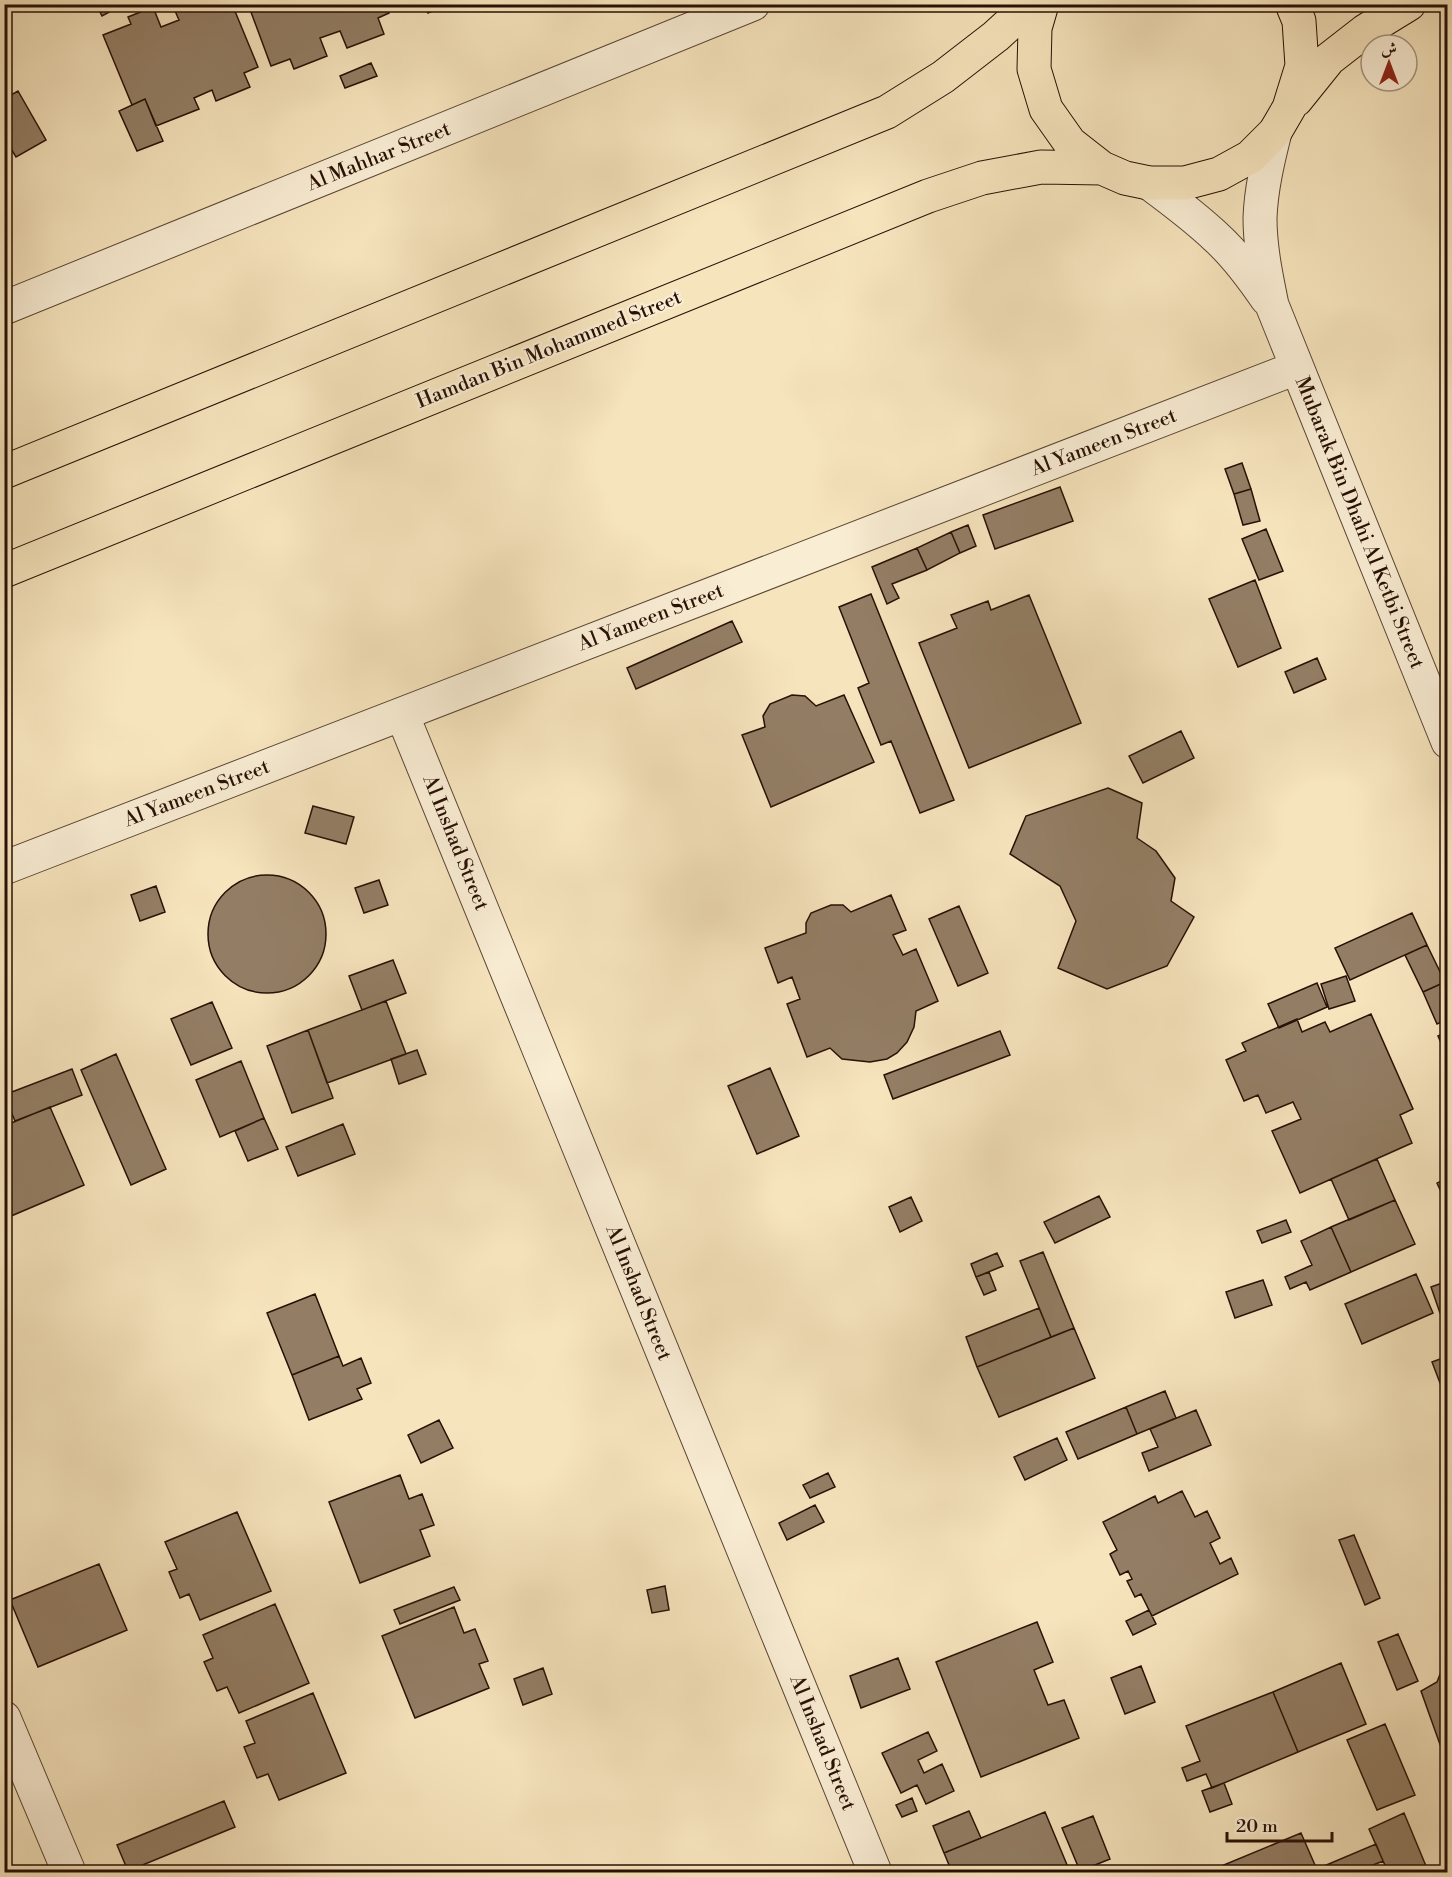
<svg xmlns="http://www.w3.org/2000/svg" width="1452" height="1877" font-family="'Libre Bodoni',Amiri,serif">
<style>
.building{fill:#937e65;stroke:#271005;stroke-width:1.5}
.lines{fill:none;stroke-linecap:round;stroke-linejoin:round}
.street-casing{stroke:#5b4533;stroke-width:35}
.primary-casing{stroke:#271005;stroke-width:35}
.street{stroke:#f9edd4;stroke-width:33}
.primary{stroke:#f6e4bd;stroke-width:33}
.labels{text-anchor:middle;dominant-baseline:central;stroke-width:4.5;stroke-linejoin:round;paint-order:stroke}
.street-label{font-size:20px;fill:#271005;stroke:#f9edd4}
</style>
<rect width="100%" height="100%" fill="#f6e4bd"/>
<filter id="stains"><feTurbulence type="fractalNoise" baseFrequency=".00333" numOctaves="4"/><feColorMatrix values="0 0 0 0 .2 0 0 0 0 .09 0 0 0 0 .02 0 0 0 .5 -.17"/></filter>
<radialGradient id="worn" r=".72"><stop offset=".6" stop-color="#630" stop-opacity="0"/><stop offset="1" stop-color="#630" stop-opacity=".3"/></radialGradient>
<!-- building -->
<path class="building" d="M96,4H124L102,16Z
M172,4H232L258,67L244,73L250,87L216,101L212,90L194,98L199,109L156,126L145,99L132,105L103,35L131,24L128,17L153,7L161,27L179,20Z
M248,4H386L389,13L378,18L384,34L347,48L340,31L320,38L327,56L294,69L290,59L271,66Z
M424,4H448L428,13Z
M371,63L377,76L345,88L340,76Z
M18,91L46,140L16,157L4,137V99Z
M145,99L163,141L137,151L119,111Z
M1242,463L1251,489L1234,494L1225,469Z
M1060,487L1073,521L995,549L983,515Z
M1251,489L1260,521L1243,525L1234,494Z
M968,525L976,546L960,553L951,532Z
M1266,529L1283,571L1259,580L1242,539Z
M951,532L960,553L927,570L917,548Z
M917,548L927,570L892,584L899,598L887,604L872,567Z
M1255,580L1281,648L1238,667L1209,599Z
M871,594L954,800L920,813L891,741L881,745L858,688L869,683L839,607Z
M1029,595L1081,723L969,768L919,643L957,628L951,615L988,601L991,610Z
M732,621L742,642L636,689L627,668Z
M1317,658L1326,679L1294,693L1285,672Z
M792,695L805,696L816,706L844,695L874,762L771,807L742,735L765,727L763,716L770,704Z
M1181,731L1194,758L1143,783L1129,756Z
M1108,788L1142,803L1137,838L1156,851L1175,878L1171,901L1194,917L1167,966L1107,989L1058,968L1076,921L1060,886L1010,854L1026,816Z
M313,806L354,817L346,844L305,833Z
M208 934a59 59 0 1 1 118 0a59 59 0 1 1-118 0Z
M379,880L388,905L364,913L355,888Z
M156,886L165,912L140,921L131,895Z
M891,895L906,930L893,935L903,955L916,949L938,1001L916,1011L914,1027L907,1042L897,1053L887,1059L870,1062L842,1059L830,1048L807,1057L787,1004L800,999L792,977L778,983L765,948L806,933V923L811,913L831,905H843L851,912Z
M959,906L988,973L958,986L929,919Z
M1412,913L1427,945L1350,980L1335,948Z
M1427,945L1445,982L1423,992L1405,955Z
M393,960L406,993L362,1010L349,976Z
M1346,976L1355,1001L1329,1009L1321,984Z
M1445,982L1448,988V1019L1437,1024L1423,992Z
M1317,983L1327,1007L1279,1028L1268,1004Z
M386,1001L406,1054L327,1083L308,1030Z
M212,1002L232,1048L191,1065L171,1019Z
M1371,1014L1413,1109L1400,1115L1412,1143L1300,1193L1272,1131L1301,1119L1293,1102L1266,1113L1258,1095L1244,1101L1226,1060L1246,1051L1242,1043L1297,1019L1302,1032L1325,1022L1330,1032Z
M308,1030L333,1098L292,1113L267,1046Z
M1000,1031L1010,1055L893,1099L884,1075Z
M1448,1032V1059L1438,1036Z
M417,1050L426,1074L399,1084L391,1059Z
M116,1054L166,1169L131,1185L81,1070Z
M241,1061L264,1118L220,1137L196,1080Z
M770,1068L799,1136L757,1154L728,1086Z
M72,1069L82,1095L15,1121L4,1095Z
M50,1107L84,1185L4,1219V1126Z
M264,1118L278,1149L248,1161L235,1131Z
M343,1124L355,1154L298,1176L286,1147Z
M1377,1159L1395,1200L1349,1220L1331,1179Z
M1448,1178V1207L1437,1183Z
M1099,1196L1110,1217L1055,1243L1044,1222Z
M911,1197L922,1221L900,1232L889,1207Z
M1395,1200L1415,1244L1351,1272L1331,1227Z
M1286,1220L1291,1232L1262,1243L1257,1231Z
M1331,1227L1351,1272L1310,1290L1306,1282L1290,1289L1285,1277L1312,1265L1301,1241Z
M1043,1252L1074,1328L1051,1337L1020,1261Z
M997,1253L1003,1266L976,1277L971,1264Z
M989,1272L996,1290L984,1295L976,1277Z
M1416,1274L1433,1313L1362,1344L1345,1304Z
M1263,1280L1272,1305L1235,1318L1226,1292Z
M1445,1282L1448,1289V1311L1440,1313L1431,1287Z
M315,1294L339,1356L292,1375L267,1313Z
M1039,1308L1051,1337L977,1367L966,1337Z
M1074,1328L1095,1378L999,1417L977,1367Z
M339,1356L343,1366L361,1358L371,1383L357,1389L362,1399L309,1420L292,1375Z
M1448,1356V1404L1432,1362Z
M1165,1391L1176,1418L1137,1434L1126,1407Z
M1126,1407L1137,1434L1078,1459L1066,1432Z
M1196,1410L1211,1445L1149,1471L1142,1453L1158,1447L1150,1429Z
M439,1420L453,1448L421,1463L408,1435Z
M1057,1438L1067,1460L1025,1480L1014,1457Z
M828,1473L835,1487L810,1498L803,1485Z
M400,1475L409,1499L422,1494L434,1525L420,1530L430,1556L360,1583L329,1502Z
M1182,1491L1195,1517L1207,1511L1220,1538L1210,1543L1220,1564L1231,1558L1238,1574L1152,1616L1141,1594L1135,1597L1127,1581L1132,1579L1128,1571L1120,1575L1110,1554L1117,1550L1103,1522L1155,1496L1158,1503Z
M815,1505L824,1522L787,1540L779,1523Z
M237,1512L271,1591L200,1620L189,1594L180,1598L169,1572L177,1569L165,1542Z
M1354,1535L1380,1598L1365,1605L1339,1540Z
M99,1564L127,1630L38,1667L10,1600Z
M665,1586L669,1610L652,1613L647,1590Z
M454,1587L460,1600L400,1624L394,1610Z
M275,1604L309,1683L239,1713L227,1687L217,1691L204,1662L213,1658L203,1635Z
M454,1607L464,1633L475,1629L488,1661L479,1664L489,1688L415,1718L382,1636Z
M1149,1610L1156,1624L1133,1635L1126,1621Z
M1037,1622L1053,1662L1034,1670L1048,1705L1064,1700L1079,1738L981,1777L936,1662Z
M1398,1634L1418,1681L1397,1690L1378,1642Z
M1448,1654V1752L1443,1753L1421,1691L1437,1682Z
M898,1658L910,1689L861,1708L850,1676Z
M1341,1663L1366,1724L1298,1752L1273,1692Z
M1141,1666L1155,1702L1125,1714L1111,1678Z
M543,1668L552,1694L523,1705L514,1679Z
M1273,1692L1298,1752L1212,1788L1206,1774L1187,1781L1182,1768L1200,1761L1186,1726Z
M313,1693L346,1773L279,1800L268,1774L257,1778L244,1747L255,1743L246,1721Z
M1385,1724L1415,1795L1377,1810L1347,1740Z
M928,1732L937,1751L918,1760L924,1773L942,1764L954,1791L926,1804L917,1785L901,1793L882,1753Z
M1224,1783L1232,1804L1210,1812L1202,1791Z
M912,1798L917,1811L902,1817L896,1805Z
M224,1801L235,1827L128,1871L117,1845Z
M969,1811L981,1838L944,1853L933,1826Z
M1045,1812L1070,1872H952L944,1853Z
M1404,1813L1426,1866L1410,1872H1388L1369,1829Z
M1093,1816L1110,1859L1080,1871L1062,1828Z
M1301,1833L1318,1872H1207Z
M1376,1844L1383,1861L1356,1872H1318L1317,1869Z"/>
<g class="lines">
<defs>
<path id="street" d="M1275,132C1268,160 1261,189 1260,218C1260,247 1266,276 1272,305L1448,742
M1149,183C1172,200 1195,217 1216,237C1236,255 1252,277 1267,299
M4,308L753,4
M402,714L875,1872
M4,868L1296,368
M4,1718L69,1872"/>
<path id="primary" d="M1042,4L1035,28L1034,69L1046,109L1070,143L1102,168L1125,178L1149,183H1185L1219,174L1250,157L1275,132L1289,108L1302,66L1299,21L1292,4
M1296,100L1329,59L1365,31L1409,4
M4,472L887,112L943,77L996,36L1031,4
M4,571L928,196L982,178L1041,167L1102,168"/>
</defs>
<!-- street casing -->
<use href="#street" class="street-casing"/>
<!-- primary casing -->
<use href="#primary" class="primary-casing"/>
<!-- street -->
<use href="#street" class="street"/>
<!-- primary -->
<use href="#primary" class="primary"/>
</g>
<g class="labels">
<!-- street labels -->
<g class="street-label">
<text transform="translate(379 157) rotate(-22)">Al Mahhar Street</text>
<text transform="translate(549 350) rotate(-22)">Hamdan Bin Mohammed Street</text>
<text transform="translate(1104 443) rotate(-21)">Al Yameen Street</text>
<text transform="translate(1359 523) rotate(68)">Mubarak Bin Dhahi Al Ketbi Street</text>
<text transform="translate(651 618) rotate(-21)">Al Yameen Street</text>
<text transform="translate(197 794) rotate(-21)">Al Yameen Street</text>
<text transform="translate(455 843) rotate(68)">Al Inshad Street</text>
<text transform="translate(638 1293) rotate(68)">Al Inshad Street</text>
<text transform="translate(822 1743) rotate(68)">Al Inshad Street</text>
</g>
</g>
<!-- margin -->
<rect width="1452" height="1877" fill="none" stroke="#f6e4bd" stroke-width="24"/>
<rect x="6" y="6" width="1440" height="1865" fill="none" stroke="#271005" stroke-width="3"/>
<rect x="12" y="12" width="1428" height="1853" fill="none" stroke="#271005" stroke-width="1.5"/>
<!-- north arrow -->
<g transform="translate(1389 63)"><circle r="28" fill="#f9edd4" stroke="#a59581" stroke-width="1.5"/>
<path d="M0-4.5L10 22L0 15L-10 22Z" fill="#8f2418"/>
<text y="-9" font-size="16" font-weight="bold" text-anchor="middle" fill="#271005">ش</text>
</g>
<!-- scale -->
<path d="M1227 1832v9h105v-9" fill="none" stroke="#271005" stroke-width="3"/>
<text x="1236" y="1832" font-size="18" fill="#271005" stroke="#f9edd4" stroke-width="4.5" paint-order="stroke">20 m</text>
<rect width="100%" height="100%" filter="url(#stains)"/>
<rect width="100%" height="100%" fill="url(#worn)"/>
</svg>
